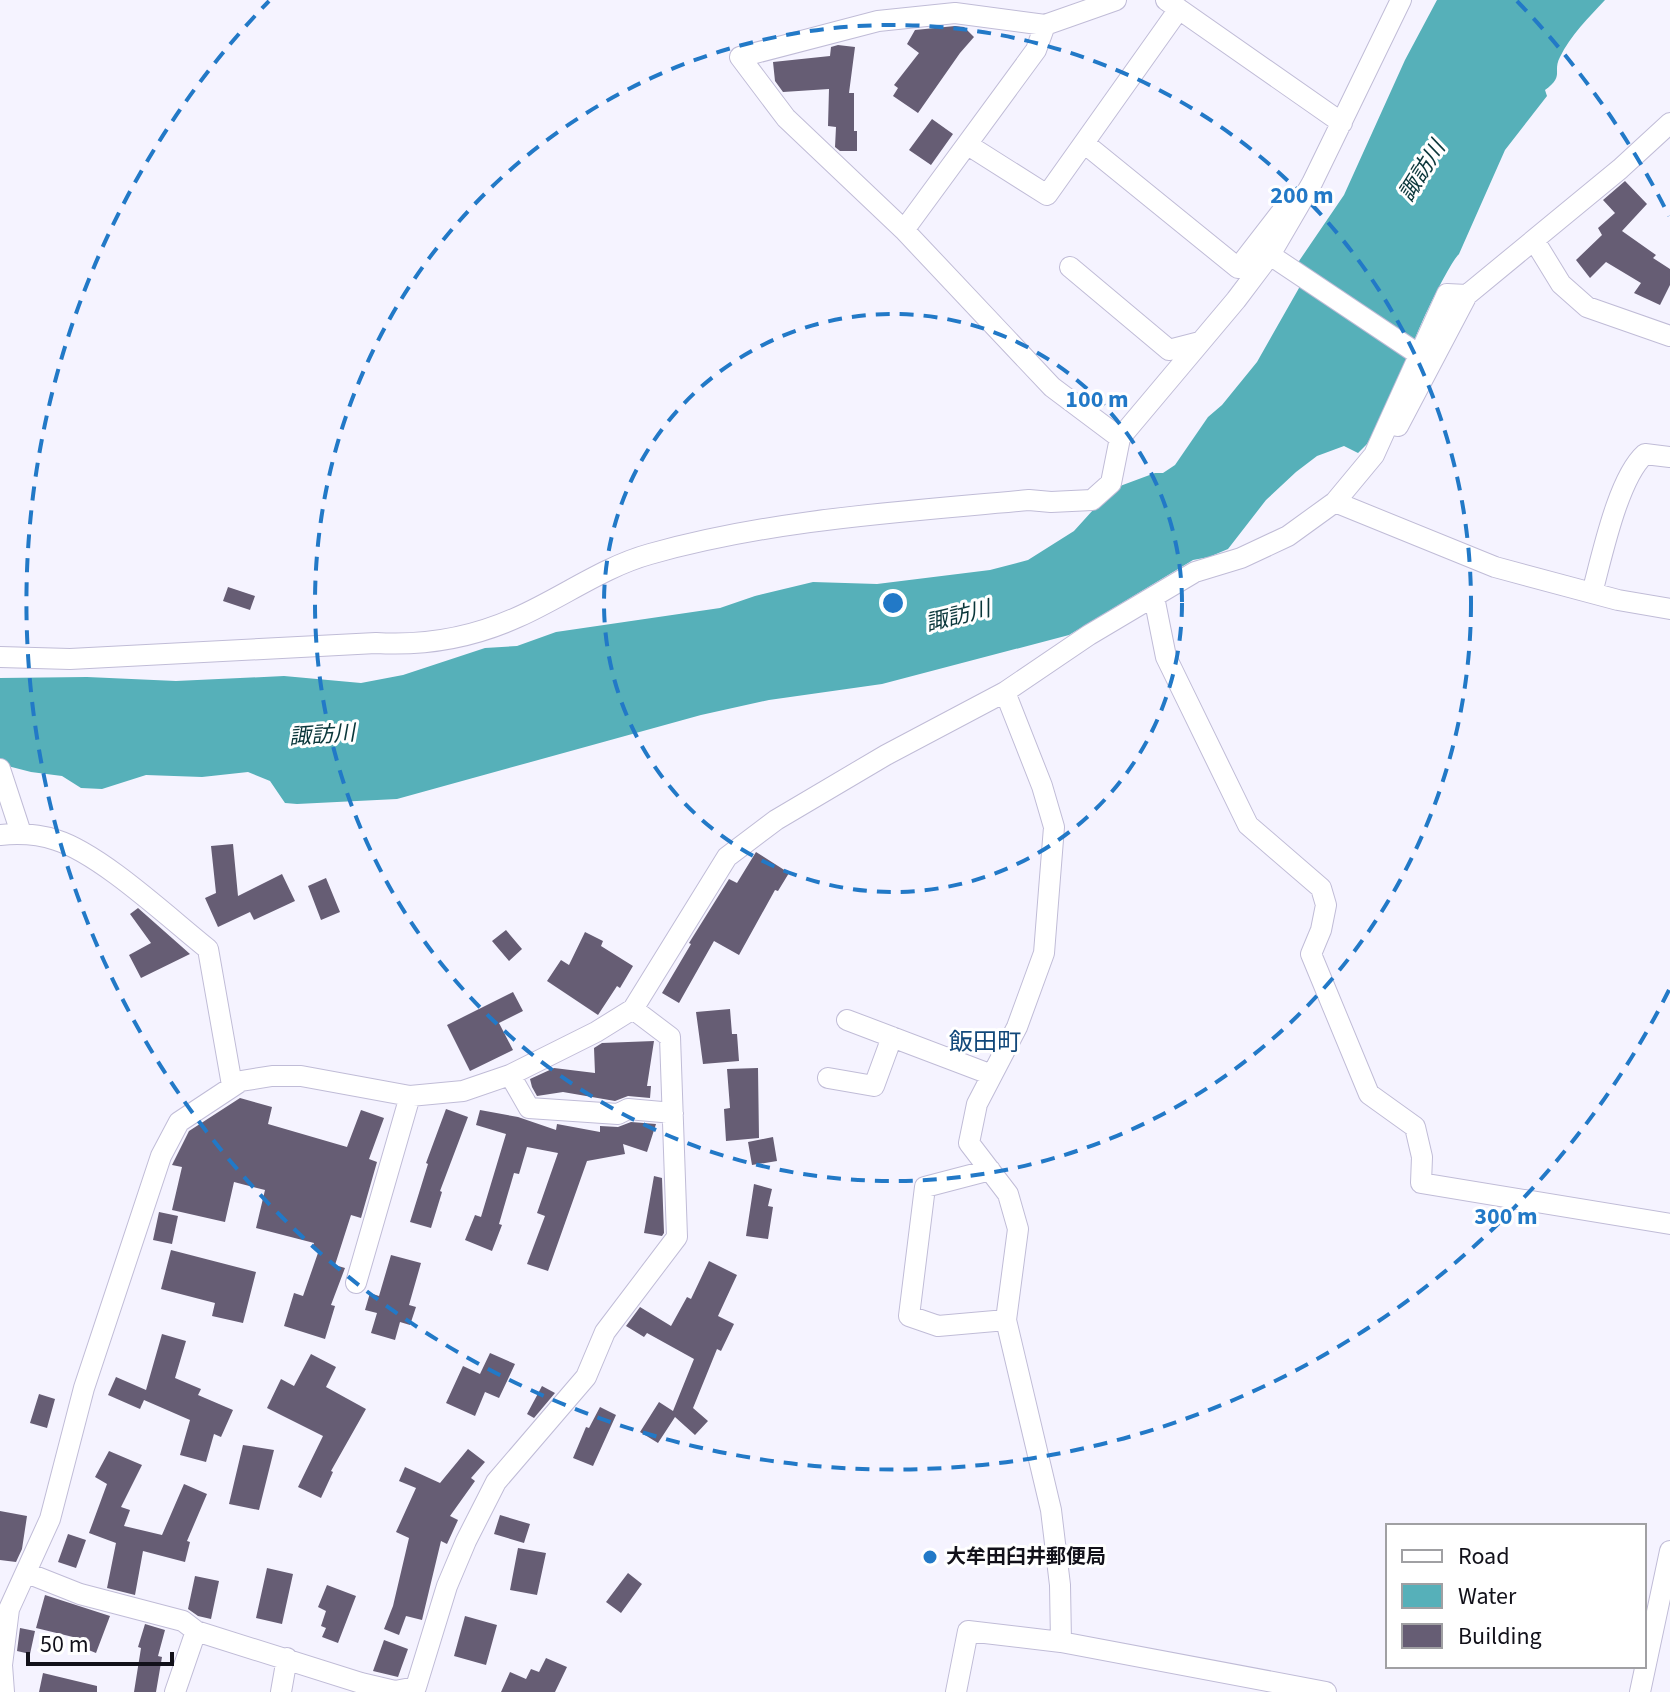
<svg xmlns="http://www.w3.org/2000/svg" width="1670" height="1692" font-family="'Source Sans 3','Noto Sans JP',sans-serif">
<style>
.water{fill:#56b0b9}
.building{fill:#665d74}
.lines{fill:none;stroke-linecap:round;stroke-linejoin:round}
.minor-casing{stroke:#c0bcd7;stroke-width:22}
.minor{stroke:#fff;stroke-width:20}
.ring{fill:none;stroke:#2279c7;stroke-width:4;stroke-dasharray:14 10}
.poi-dot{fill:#2279c7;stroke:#fff;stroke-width:3}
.labels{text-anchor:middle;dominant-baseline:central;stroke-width:6;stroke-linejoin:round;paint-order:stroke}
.poi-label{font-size:20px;font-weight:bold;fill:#12111a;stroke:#fff;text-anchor:start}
.water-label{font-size:22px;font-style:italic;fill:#0b373b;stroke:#fff}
.quarter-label{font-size:24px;fill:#12487a;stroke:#fff}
.centre{fill:#2279c7;stroke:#fff;stroke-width:4}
.ring-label{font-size:24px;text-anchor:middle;font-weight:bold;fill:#2279c7;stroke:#fff;stroke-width:6;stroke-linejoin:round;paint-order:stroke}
</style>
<rect width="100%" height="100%" fill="#f5f3ff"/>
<!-- water -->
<path class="water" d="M1437,0H1605C1589,17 1570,36 1560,57C1552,72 1565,76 1545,90L1547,96L1505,150L1459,254C1447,266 1404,355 1406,370L1367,444L1358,453L1344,446L1317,456L1296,472L1266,500L1228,549L1209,557L1193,560L1069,635L882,684L769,700L701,715L397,799L297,804L285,803L270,781L248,772L202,777L146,775L102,789L81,788L62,776L31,772L0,764V678L87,677L176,681L284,676L361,683L403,675L485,648L517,646L556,632L720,608L755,596L813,582L877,584L990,570L1028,560L1074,531L1112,489L1155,473H1163L1175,465L1208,417L1222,405L1257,362L1299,288L1297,264L1344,195L1405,60Z"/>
<!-- building -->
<path class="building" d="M955,26L964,27L974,37L960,53L918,113L893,96L898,88L894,85L919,53L907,44L915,30Z
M838,45L855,47L849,93H854V131H857V151H840L835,147L836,127L828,126L829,89L783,92L775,81L773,62L830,56L831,47Z
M932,119L953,134L931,165L909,150Z
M1625,181L1647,204L1622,231L1656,255L1653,258L1670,269V285L1660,305L1634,293L1641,283L1606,262L1590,278L1576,260L1602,235L1598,228L1615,213L1603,200Z
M228,587L255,596L250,610L223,601Z
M233,844L238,896L282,874L295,901L254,920L250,912L218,927L205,898L216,893L211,846Z
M756,852L789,873L778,891L775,890L739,955L714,941L679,1003L662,993L691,944L689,943L729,879L737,883Z
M326,878L340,912L321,920L308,886Z
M138,908L190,954L141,978L129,955L151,943L130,914Z
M506,930L522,949L509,961L492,941Z
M585,932L603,941L601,946L633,966L620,988L617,986L598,1015L547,981L561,960L569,965Z
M513,992L523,1011L499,1023L513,1050L470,1071L447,1025Z
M730,1009L732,1034H737L739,1061L703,1064L696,1012Z
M654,1041L647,1086H651L650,1098L628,1096L615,1101L563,1092L537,1096L532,1087L530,1079L554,1068L595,1073L594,1048L602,1043Z
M758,1068L759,1138L726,1141L724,1109L730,1108L727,1069Z
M240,1098L272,1107L268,1124L347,1147L361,1110L384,1118L369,1159L377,1162L361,1218L351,1215L335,1265L345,1268L331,1305L335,1306L325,1339L284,1326L294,1293L303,1296L319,1250L312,1248L314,1243L256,1228L265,1190L234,1182L225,1222L172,1210L182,1167L172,1165L189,1131Z
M446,1109L468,1117L440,1191L442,1192L431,1228L410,1222L428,1164L426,1163Z
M480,1110L518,1117L556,1130L557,1124L600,1132V1126L618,1127L631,1122L656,1124L647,1152L623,1144L625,1154L587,1161L548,1271L527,1264L545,1216L537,1213L558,1153L527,1147L519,1174L514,1173L499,1224L502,1225L492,1251L465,1240L475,1215L481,1217L506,1134L476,1125Z
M773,1137L777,1161L752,1165L748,1142Z
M654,1176L662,1178L664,1233L662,1236L644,1233Z
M754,1184L772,1189L768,1206L773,1207L768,1239L746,1236Z
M159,1212L178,1216L172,1244L153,1240Z
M171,1250L256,1272L243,1323L212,1316L215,1303L161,1289Z
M391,1255L421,1263L409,1305L416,1307L410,1325L400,1322L395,1340L371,1333L377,1313L365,1310L370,1293L379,1296Z
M709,1261L737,1275L718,1316L734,1324L721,1351L717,1349L693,1408L708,1421L695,1435L675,1417L658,1443L640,1432L659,1402L673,1411L694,1359L647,1333L644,1337L626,1326L640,1307L671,1326L687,1297L691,1299Z
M162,1334L186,1341L175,1378L201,1389L198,1395L233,1410L221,1437L214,1434L206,1462L180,1455L190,1420L144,1400L140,1409L108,1395L116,1377L146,1390Z
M490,1353L515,1364L499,1398L485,1392L475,1416L446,1403L463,1366L480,1374Z
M311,1354L336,1367L326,1387L366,1409L331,1471L333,1472L321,1498L298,1487L323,1436L267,1408L281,1379L294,1386Z
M542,1386L555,1393L534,1418L527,1414Z
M39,1394L55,1399L47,1428L30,1423Z
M600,1407L616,1415L593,1466L573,1458L586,1427L589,1428Z
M243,1445L274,1450L259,1510L229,1504Z
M468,1449L485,1462L471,1478L475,1481L450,1516L458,1520L447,1544L441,1541L422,1620L406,1616L399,1635L384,1629L393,1606L409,1538L396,1532L416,1488L399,1481L405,1467L440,1483Z
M109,1451L142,1465L121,1507L130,1510L124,1526L162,1535L184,1484L207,1494L187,1541L190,1542L185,1562L143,1551L135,1595L107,1588L116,1543L89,1533L107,1484L95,1477Z
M0,1511L27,1516L22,1549L16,1562L0,1560Z
M500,1515L530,1524L524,1543L494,1534Z
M68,1534L86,1540L76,1568L58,1562Z
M518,1548L546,1553L537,1595L510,1590Z
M267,1568L293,1574L282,1624L256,1618Z
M628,1573L642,1584L621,1613L606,1602Z
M195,1576L219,1581L211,1619L198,1616L188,1609Z
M327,1585L356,1596L338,1643L322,1637L326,1628L321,1626L326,1611L318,1607Z
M45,1595L110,1616L96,1653L71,1643L73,1637L36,1628Z
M465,1616L497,1625L486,1665L454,1656Z
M145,1624L165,1630L158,1656L162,1657L156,1692H134L141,1648L138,1647Z
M20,1628L35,1631L30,1654L17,1651Z
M384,1640L408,1649L398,1677L373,1671Z
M546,1658L567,1667L555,1692H501L510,1672L526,1679L531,1669L539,1672Z
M43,1673L97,1686V1692H39Z"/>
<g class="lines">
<defs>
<path id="minor" d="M1116,0L1045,25L955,13L878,21L740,57L786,118L904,230L1052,387L1120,438
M1166,0L1342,123
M1084,143L1238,268L1286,206H1290
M968,145L1047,195L1179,9
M904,230L1036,50L1045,25
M1534,240L1561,284L1587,307L1670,336
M1270,255L1418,354
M1070,267L1169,350L1200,342
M1398,426L1467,295
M1335,502L1495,567L1618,600L1670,609
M1592,593C1602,556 1618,478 1645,454L1670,457
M1154,597L1166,657L1248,825L1321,888L1326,905L1321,930L1311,954L1369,1094L1415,1127L1422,1157L1421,1183L1670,1224
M0,657L70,659L376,643C425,646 474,637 518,617C563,597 603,567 650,554C774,519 902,512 1029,500L1051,502L1092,500L1111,483L1120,438L1236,300L1270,255L1312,183L1401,0
M1005,692L1042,786L1054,827L1044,953L1017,1027L977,1104L969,1143L1008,1194L1018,1229L1006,1320L1051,1510L1060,1585L1061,1642
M0,769L21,833
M0,835C18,833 38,834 56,840C101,854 169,918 208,949L232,1085
M847,1020L992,1075
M510,1075L529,1108L618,1114L628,1109L673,1113
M828,1078L874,1086L892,1037
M990,1170L925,1187L909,1316L938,1326L1006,1320
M356,1283L410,1096
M27,1573L80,1594L183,1621L196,1631L361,1683L395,1691L416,1687L447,1586L466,1541L496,1482L586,1377L605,1332L677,1237L670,1037L633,1009
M4,1692L2,1665L9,1609L50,1519L84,1388L161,1156L179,1122L241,1081L272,1076H301L410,1096L463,1091L510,1075L596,1032L633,1009L727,857L776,820L886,755L1005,692L1089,635L1195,572L1241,558L1288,536L1335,502L1374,455L1447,294L1467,295L1620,169L1670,123
M175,1692L196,1631
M281,1692L287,1658
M956,1692L968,1631L1061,1642L1326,1692
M1640,1692L1670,1551"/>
</defs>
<!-- minor casing -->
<use href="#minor" class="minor-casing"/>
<!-- minor -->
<use href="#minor" class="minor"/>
</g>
<!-- distance rings -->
<g class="ring">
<circle cx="893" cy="603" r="289"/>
<circle cx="893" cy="603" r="578"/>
<path d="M1669 990A867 867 0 1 1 269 1M1517 1A867 867 0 0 1 1669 216"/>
</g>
<!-- markers -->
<circle class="poi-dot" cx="930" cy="1557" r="8"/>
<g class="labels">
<!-- poi labels -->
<g class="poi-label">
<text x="946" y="1557">大牟田臼井郵便局</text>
</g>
<!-- water labels -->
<g class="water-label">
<text transform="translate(1422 171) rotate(-58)">諏訪川</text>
<text transform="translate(958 616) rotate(-14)">諏訪川</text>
<text transform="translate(322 735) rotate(-4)">諏訪川</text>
</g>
<!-- quarter labels -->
<g class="quarter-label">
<text x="985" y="1042">飯田町</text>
</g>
</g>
<circle cx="893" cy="603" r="12" class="centre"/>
<g class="ring-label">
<text x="1302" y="203">200 m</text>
<text x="1097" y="407">100 m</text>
<text x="1506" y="1224">300 m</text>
</g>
<!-- legend -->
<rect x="1386" y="1524" width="260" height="144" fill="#ffffff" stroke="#a0a0a3" stroke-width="2"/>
<rect x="1402" y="1550" width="40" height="12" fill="#ffffff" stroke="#a0a0a3" stroke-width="2"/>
<text x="1458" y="1564" font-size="24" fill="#12111a">Road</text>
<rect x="1402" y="1584" width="40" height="24" fill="#56b0b9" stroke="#a0a0a3" stroke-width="2"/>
<text x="1458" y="1604" font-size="24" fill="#12111a">Water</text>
<rect x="1402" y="1624" width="40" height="24" fill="#665d74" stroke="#a0a0a3" stroke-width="2"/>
<text x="1458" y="1644" font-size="24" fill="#12111a">Building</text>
<!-- scale -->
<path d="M28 1652v12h144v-12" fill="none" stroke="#12111a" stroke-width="4"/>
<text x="40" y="1652" font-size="24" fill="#12111a" stroke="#ffffff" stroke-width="6" paint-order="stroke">50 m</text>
</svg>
